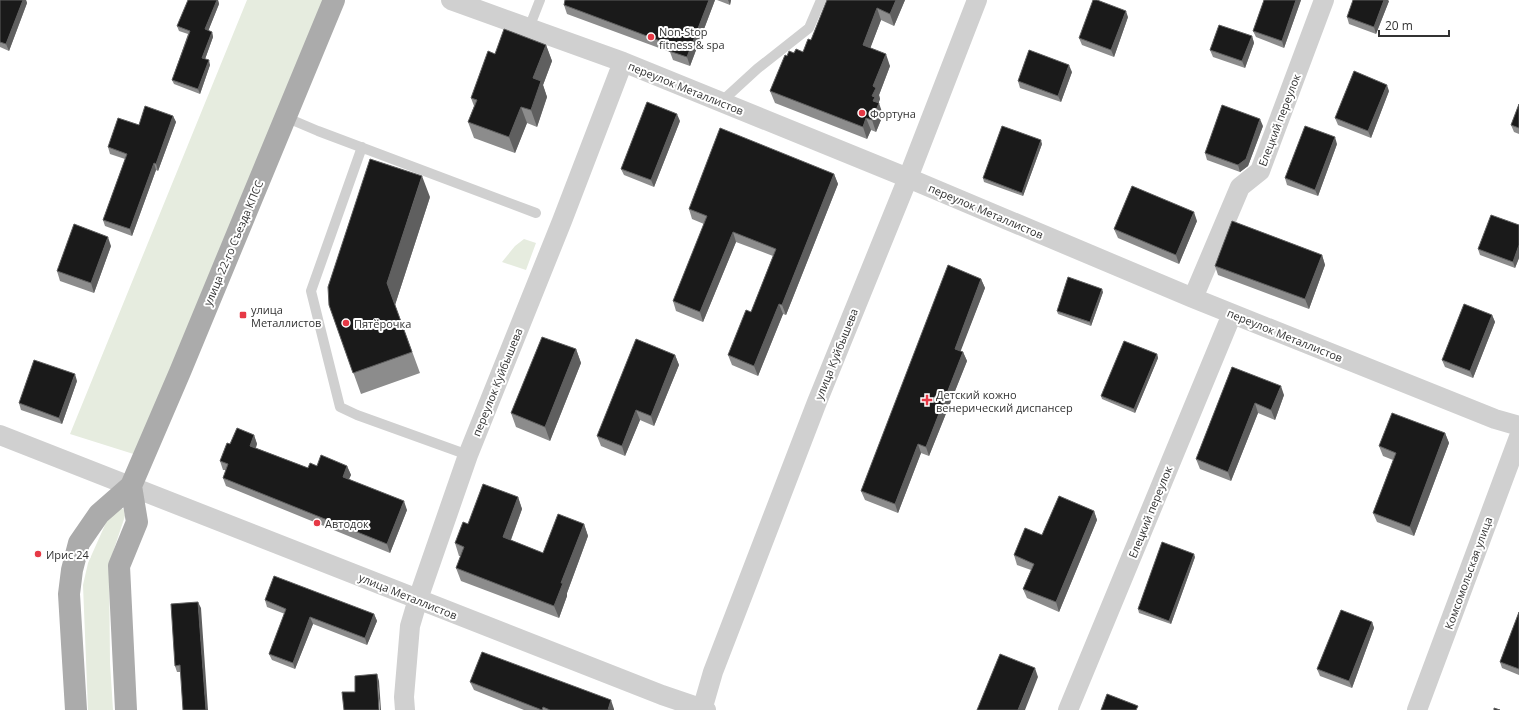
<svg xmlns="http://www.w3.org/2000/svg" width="1519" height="710" font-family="'Open Sans',sans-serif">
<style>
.green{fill:#e6ecdf}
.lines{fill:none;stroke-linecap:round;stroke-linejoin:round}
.service{stroke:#d0d0d0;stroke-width:10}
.minor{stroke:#d0d0d0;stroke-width:20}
.primary{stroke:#ababab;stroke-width:22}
.wall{fill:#8c8c8c}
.shaded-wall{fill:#5f5f5f}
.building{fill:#1a1a1a;stroke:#5f5f5f}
.poi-dot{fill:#e63946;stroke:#fff;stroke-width:1.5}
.labels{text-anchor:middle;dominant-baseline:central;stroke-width:4;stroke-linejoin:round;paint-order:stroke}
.poi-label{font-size:11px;fill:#333;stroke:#fff;text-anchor:start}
.street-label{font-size:11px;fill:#333;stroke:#fff}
</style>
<rect width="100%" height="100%" fill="#fff"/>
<!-- green -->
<path class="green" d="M247,0H334L143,457L70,434Z
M524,239L536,243L526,270L502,262L515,246Z
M121,508L124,510L125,516L109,564L110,663L113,710H88L83,585L88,563L109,516Z"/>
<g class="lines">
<!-- service -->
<path class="service" d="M529,28L540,0
M721,102L757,69L809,28L821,0
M285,117L318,131L536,213
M362,147L311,291L340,407L357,415L468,455"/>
<!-- minor -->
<path class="minor" d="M451,0L623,62L908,178L1193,298L1495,419L1519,426
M1193,298L1240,187L1260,171L1324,0
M0,435L662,695L706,710
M405,710L404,697L410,626L418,599L468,455L562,221L623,62
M702,710L713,672L817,402L908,178L977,0
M1068,710L1232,314
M1417,710L1519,437"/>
<!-- primary -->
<path class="primary" d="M76,710L69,594L72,570L79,543L99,514L131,486L180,372L334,0
M126,710L119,566L137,522L131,486"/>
</g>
<!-- wall -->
<path class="wall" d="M0,0H26L27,3L9,51L0,47Z
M218,0L219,4L208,31L212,32L213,37L205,59L210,65L200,94L174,84L172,80L188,34L179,31L177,26Z
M715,0L690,66L673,60L670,52L567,14L564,5Z
M717,0H731L730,5Z
M827,0H905L894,26L881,20L870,48L890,66L879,95L880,99L878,103L883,115L876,132L871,130L867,139L775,103L770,91L787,56L794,53L803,52L811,40Z
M1264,0H1301L1284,48L1256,37L1253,31Z
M1389,1L1376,34L1349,24L1347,17Z
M1128,17L1114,57L1082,45L1079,38Z
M1252,36L1254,43L1245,68L1213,57L1210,50Z
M546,45L552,61L543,85L547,97L537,127L527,123L515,153L474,138L468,122L474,106L471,98L495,54Z
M1072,72L1061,102L1020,88L1018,81Z
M1389,91L1371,138L1338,125L1335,118Z
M1519,104V134L1514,132L1511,125Z
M173,116L176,122L158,171L156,170L132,236L105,226L103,220L125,159L110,154L108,147L139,125Z
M680,121L654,187L624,175L621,169Z
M1263,126L1248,166L1240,172L1207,160L1205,153Z
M1042,144L1023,196L984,182L983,178Z
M1337,144L1318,196L1287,185L1285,178Z
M834,174L838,184L786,315L783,314L758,376L732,365L728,355L751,312L773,256L736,242L703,322L676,311L673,301L704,224L692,219L689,209Z
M430,197L395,305L420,373L361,394L329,305Z
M1197,221L1179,264L1118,238L1114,229Z
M1519,225V258L1515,268L1480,255L1478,249Z
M111,246L94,293L60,281L57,271Z
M1322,255L1325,265L1309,309L1218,275L1215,266Z
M981,279L985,288L960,351L963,352L967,361L929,456L921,453L898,513L865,500L861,491Z
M1103,292L1091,326L1058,314L1057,311Z
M1492,315L1495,322L1473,378L1445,367L1442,360Z
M576,349L581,363L550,441L516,427L511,413Z
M1157,354L1158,358L1135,413L1102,399L1101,396Z
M675,355L679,365L654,426L640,420L625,456L601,446L597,436Z
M1232,367L1284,395L1275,420L1258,413L1231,481L1200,469L1196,459Z
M77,381L62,424L21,410L19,403Z
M1445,433L1449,443L1414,536L1377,522L1373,513L1393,460L1383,456L1379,446Z
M254,435L257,444L256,448L308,468L317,466H347L351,475L349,479L407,510L390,553L226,486L223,478L226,470H223L220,461L230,444Z
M518,497L522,509L511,540L543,553L584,524L588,536L567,593V596L559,618L461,581L456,568L461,556H459L455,543L468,524Z
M1094,511L1097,520L1059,612L1027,598L1023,589L1031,570L1017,565L1014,555L1042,535Z
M1195,557L1171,624L1139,613L1138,609Z
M265,600L374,614L377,621L367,645L313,624L295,669L272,660L269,654L285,614L267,607Z
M201,608L181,672H177L175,666Z
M1519,612V675L1502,668L1500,662Z
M1372,622L1374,628L1352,688L1320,676L1317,669Z
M470,682L614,709V710H524L474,690Z"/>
<!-- shaded-wall -->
<path class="shaded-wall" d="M23,0H26L27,3L9,51L6,44Z
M216,0H218L219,4L207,34L205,29Z
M709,0H715L690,66L687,57Z
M728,0H731L730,5Z
M896,0H905L894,26L890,14Z
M1296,0H1301L1284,48L1282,41Z
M1384,0H1388L1389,1L1376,34L1374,27Z
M877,8L881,20L867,57L863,45Z
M1126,11L1128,17L1114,57L1111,50Z
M212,32L213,37L204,62L202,58Z
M1252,36L1254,43L1245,68L1242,61Z
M546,45L552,61L543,85L547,97L537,127L531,110L533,78Z
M886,54L890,66L879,95L880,99L878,105L879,103L883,115L876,132L872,120L873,101L872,96L873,86Z
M209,60L210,65L200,94L198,89Z
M1069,65L1072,72L1061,102L1058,96Z
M1387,85L1389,91L1371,138L1368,131Z
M521,107L527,123L515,153L509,137Z
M677,114L680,121L654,187L651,180Z
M173,116L176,122L158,171L156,164Z
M866,118L871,130L867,139L863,127Z
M1260,119L1263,126L1248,166L1240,172L1238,165Z
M1335,137L1337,144L1318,196L1315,190Z
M1041,140L1042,144L1023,196L1022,193Z
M154,163L156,170L132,236L130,229Z
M834,174L838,184L786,315L782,305Z
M422,176L430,197L395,305L387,283Z
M1194,212L1197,221L1179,264L1176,255Z
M733,232L736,242L703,322L700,312Z
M108,237L111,246L94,293L91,283Z
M1519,245V258L1515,268L1513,262Z
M1322,255L1325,265L1309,309L1305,299Z
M981,279L985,288L958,358L955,349Z
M1102,289L1103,292L1091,326L1090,322Z
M779,304L783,314L758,376L754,366Z
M1492,315L1495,322L1473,378L1470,371Z
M576,349L581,363L550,441L545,427Z
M963,352L967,361L929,456L926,447Z
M1157,354L1158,358L1135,413L1134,409Z
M675,355L679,365L654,426L651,416Z
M75,374L77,381L62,424L59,418Z
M1281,386L1284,395L1275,420L1271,410Z
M1255,403L1258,413L1231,481L1228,472Z
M636,410L640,420L625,456L622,446Z
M1445,433L1449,443L1414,536L1410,527Z
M254,435L257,444L253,454L250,446Z
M918,444L921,453L898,513L895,504Z
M347,466L351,475L346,485L343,477Z
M518,497L522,509L507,550L503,537Z
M404,501L407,510L390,553L387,544Z
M1094,511L1097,520L1059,612L1056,602Z
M584,524L588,536L567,593V596L559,618L554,606L561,583Z
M1194,554L1195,557L1171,624L1169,621Z
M198,602L201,608L208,710H206Z
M374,614L377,621L367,645L365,638Z
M310,617L313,624L295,669L293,663Z
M1372,622L1374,628L1352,688L1349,681Z
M1035,668L1038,677L1025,710H1018Z
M377,674L379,681L381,710H380Z
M611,700L614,709V710H608Z"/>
<!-- building -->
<path class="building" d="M0,0H23L6,44L0,42Z
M188,0H217L205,29L212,32L202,58L209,60L198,89L172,80L190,31L177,26Z
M565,0H709L687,57L669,51L671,45L564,5Z
M827,0H896L890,14L877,8L863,45L886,54L873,86L876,88L872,96L875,97L873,101L879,103L872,120L866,118L863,127L770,91L785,55L787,56L789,51L794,53L796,49L803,52L808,39L811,40Z
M1093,0H1097L1126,11L1111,50L1079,38Z
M1264,0H1296L1282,41L1253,31Z
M1353,0H1384L1374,27L1347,17Z
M1219,25L1252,36L1242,61L1210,50Z
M504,29L546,45L533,78L541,81L531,110L521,107L509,137L468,122L477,100L471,98L488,51L495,54Z
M1029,50L1069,65L1058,96L1018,81Z
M1354,71L1387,85L1368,131L1335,118Z
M647,102L677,114L651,180L621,169Z
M1519,104V128L1511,125Z
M1222,105L1260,119L1246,159L1238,165L1205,153Z
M145,106L173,116L156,164L154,163L130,229L103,220L127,154L108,147L118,118L139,125Z
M1002,126L1041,140L1022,193L983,178Z
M1305,126L1335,137L1315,190L1285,178Z
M720,128L834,174L782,305L779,304L754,366L728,355L746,310L751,312L776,249L733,232L700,312L673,301L707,216L689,209Z
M370,159L422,176L387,283L412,352L353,373L329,305L328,287Z
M1132,186L1194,212L1176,255L1114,229Z
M1491,215L1519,225V245L1513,262L1478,249Z
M1232,221L1322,255L1305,299L1215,266Z
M74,224L108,237L91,283L57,271Z
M948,265L981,279L955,349L963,352L926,447L918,444L895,504L861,491Z
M1068,277L1102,289L1090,322L1057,311Z
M1464,304L1492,315L1470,371L1442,360Z
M542,337L576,349L545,427L511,413Z
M636,339L675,355L651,416L636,410L622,446L597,436Z
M1124,341L1157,354L1134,409L1101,396Z
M34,360L75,374L59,418L19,403Z
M1232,367L1281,386L1271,410L1255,403L1228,472L1196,459Z
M1392,413L1445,433L1410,527L1373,513L1396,453L1379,446Z
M237,428L254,435L250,446L308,468L310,463L317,466L321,455L347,466L343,477L404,501L387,544L223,478L228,464L220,461L227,443L230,444Z
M483,484L518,497L503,537L543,553L558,514L584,524L561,583H563L554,606L456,568L464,547L455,543L463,522L468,524Z
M1059,496L1094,511L1056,602L1023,589L1034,564L1014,555L1025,528L1042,535Z
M1162,542L1194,554L1169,621L1138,609Z
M274,576L374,614L365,638L310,617L293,663L269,654L286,609L265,600Z
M198,602L206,710H183L180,665L175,666L171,604Z
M1341,610L1372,622L1349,681L1317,669Z
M1519,612V669L1500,662Z
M482,652L611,700L608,710H550L543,707L542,710L470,682Z
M1000,654L1035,668L1018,710H977Z
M377,674L379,710H344L342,692H355V676Z
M1107,694L1138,706L1136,710H1101Z
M1494,708L1500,710H1494Z"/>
<!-- markers -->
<g class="poi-dot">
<circle cx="651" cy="37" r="4"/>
<circle cx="862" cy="113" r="4"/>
<rect x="239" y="311" width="8" height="8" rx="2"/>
<circle cx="346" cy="323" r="4"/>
<path d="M925 394h4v4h4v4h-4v4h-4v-4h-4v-4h4z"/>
<circle cx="317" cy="523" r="4"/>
<circle cx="38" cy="554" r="4"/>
</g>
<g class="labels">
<!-- poi labels -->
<g class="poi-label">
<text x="659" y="31">Non-Stop<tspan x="659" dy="13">fitness &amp; spa</tspan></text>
<text x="870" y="113">Фортуна</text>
<text x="251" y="309">улица<tspan x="251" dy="13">Металлистов</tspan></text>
<text x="354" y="323">Пятёрочка</text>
<text x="936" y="394">Детский кожно<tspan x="936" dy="13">венерический диспансер</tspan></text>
<text x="325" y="523">Автодок</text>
<text x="46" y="554">Ирис 24</text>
</g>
<!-- street labels -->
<g class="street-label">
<text transform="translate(686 88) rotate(22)">переулок Металлистов</text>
<text transform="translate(1279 120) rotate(-69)">Елецкий переулок</text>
<text transform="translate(986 211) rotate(23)">переулок Металлистов</text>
<text transform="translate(233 243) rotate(-67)">улица 22-го Съезда КПСС</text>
<text transform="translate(1285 335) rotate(22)">переулок Металлистов</text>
<text transform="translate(836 354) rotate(-68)">улица Куйбышева</text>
<text transform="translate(497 382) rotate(-68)">переулок Куйбышева</text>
<text transform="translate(1150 512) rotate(-68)">Елецкий переулок</text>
<text transform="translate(1468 573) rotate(-70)">Комсомольская улица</text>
<text transform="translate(408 596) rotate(22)">улица Металлистов</text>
</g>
</g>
<!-- scale -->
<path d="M1379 30v6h70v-6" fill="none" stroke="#333333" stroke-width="2"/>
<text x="1385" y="30" font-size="12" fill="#333333" stroke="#ffffff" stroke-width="3" paint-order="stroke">20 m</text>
</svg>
